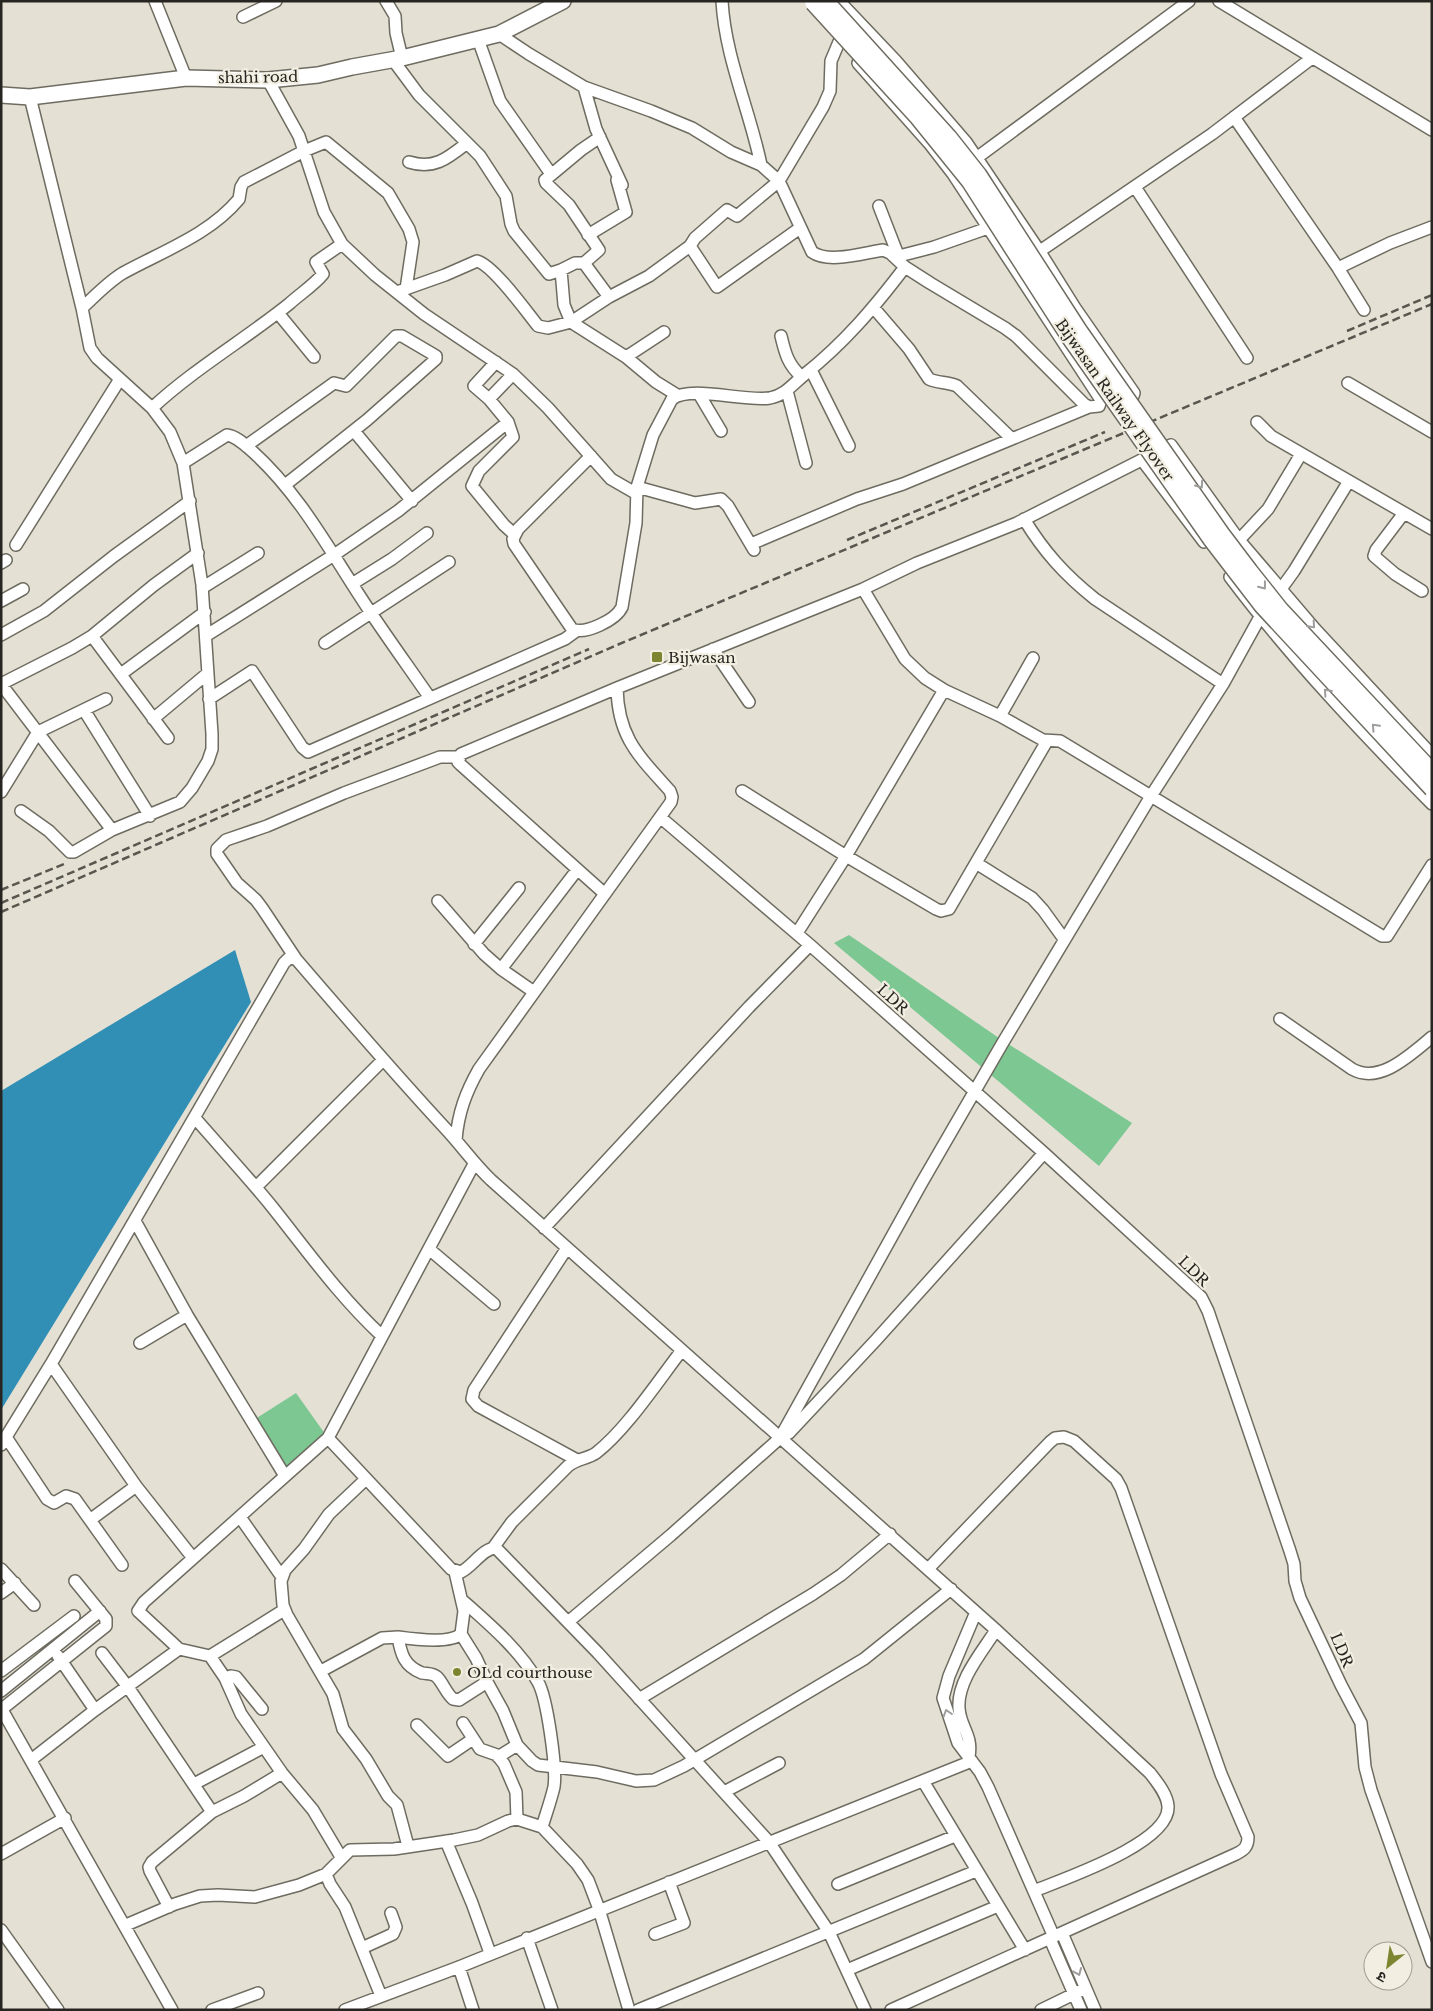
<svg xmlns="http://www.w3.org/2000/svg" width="1433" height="2011" font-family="'Libre Baskerville','Noto Sans Devanagari',serif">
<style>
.green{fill:#7dc793}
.water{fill:#318fb5}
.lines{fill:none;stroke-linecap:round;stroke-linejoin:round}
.street-casing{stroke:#6e6b60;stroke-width:14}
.secondary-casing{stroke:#6e6b60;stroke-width:18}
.street{stroke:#fff;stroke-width:11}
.secondary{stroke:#fff;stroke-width:15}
.rail{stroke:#58564f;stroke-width:2.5;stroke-dasharray:8 4;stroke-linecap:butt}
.secondary-bridge-casing{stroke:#6e6b60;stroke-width:18;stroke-linecap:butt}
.secondary-bridge{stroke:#fff;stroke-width:15}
.oneway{stroke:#9e9d9b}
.poi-dot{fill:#7e8530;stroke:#f2eee1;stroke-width:2}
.labels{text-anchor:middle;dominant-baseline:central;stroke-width:4.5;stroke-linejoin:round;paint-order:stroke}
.street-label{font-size:15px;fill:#272521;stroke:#f2eee1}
.poi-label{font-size:15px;fill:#272521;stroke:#f2eee1;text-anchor:start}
</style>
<rect width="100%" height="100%" fill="#e4e1d4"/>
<!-- green -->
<path class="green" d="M849,935L999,1038L1132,1123L1099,1166L834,943Z
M296,1393L328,1438L285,1476L252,1421Z"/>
<!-- water -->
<path class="water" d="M235,950L251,1002L1,1410V1091Z"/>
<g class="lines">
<defs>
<path id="street" d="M155,1L186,78
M386,1L395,16L396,33L402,58
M722,1C725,57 750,111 761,165
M839,1L896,61L966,142L1040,252L1075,308L1134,393L1133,396L1120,399
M1219,1L1432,130
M243,17L276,1
M499,34L529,54L584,87L651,111L692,128L731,152L761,165L779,181L812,252C829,264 863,253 883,250L890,253L905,267L930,283L1005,328L1016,336L1084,404L1089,407L1099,406L1101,400L953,174L929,143L858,63
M478,39L500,101L551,174
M393,60L419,95L480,156L506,196L511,224L514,231L549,274L561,270L564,305L571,322L626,357L656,382L677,395
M268,80L299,136L324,212L342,244L375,275L424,314L513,374L548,408L611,479L637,494
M584,87L596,129L622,185
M30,97L82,308L90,348L97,358L152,408L170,432L183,463L202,585L212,734V749L208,761L192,788L180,802L112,830L1,684L72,648L92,636L154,585L198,553
M1234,117L1338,268L1364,310
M409,162C434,170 448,158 467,143
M971,162L1189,1
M1135,187L1247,358
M879,206L898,255
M588,235L626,212L617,180
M690,246L717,287L800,228
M1034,255L1212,134L1312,58
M895,257L934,247L988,228
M584,263L599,250L569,205L546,183L545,180L581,150L600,137
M1338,268L1390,243L1432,227
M561,270L575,263H584L609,297
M397,292L445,275L477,261C493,265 526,311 538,326L548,328L571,322L609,297L649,276L690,246L695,238L727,210L737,216L779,181L823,107L830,91L831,61L839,42
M873,307L909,349L929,379C937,383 948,382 957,386L1012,439
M82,308C95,296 108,282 123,273C163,251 209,235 239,199L241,187L244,182L304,151L326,142L388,193L409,229L413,242L406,289
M278,313L314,357
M781,336C785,353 788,365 802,377
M626,357L664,332
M811,370L849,446
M513,374L489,399L508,422L513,437L479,471L472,486L504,525L514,534
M1348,383L1432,432
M787,391L806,463
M699,394L721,431
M489,399L474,386L496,362
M152,408C194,369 244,340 289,304C300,294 314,285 323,274L316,262L342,244
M1257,422L1271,436L1432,529
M354,431L412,501
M246,446L334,383L346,386L396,336H402L436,356V359L367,420L285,485
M591,456L518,529L513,539L514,544L572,629C585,635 616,620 622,607L636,523L637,487L653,435L672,399C691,385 744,402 770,398C785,395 792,385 804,375C845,342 873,309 905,267
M1142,460L1204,542
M183,463L227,435C236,436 245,445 252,451C302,496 332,555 369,610C389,640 410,669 430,698
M637,487L695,503L721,499L728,506L754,550
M1404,513L1376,550L1374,556L1395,574L1422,591
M1024,519C1044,552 1065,575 1095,599L1223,684
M1239,540L1268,509L1301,454
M751,544L857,499L903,484L1089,407
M16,545L120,379
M1,563L6,560
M1230,577C1291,658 1361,732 1432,804
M352,584L392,559L427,533
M202,588L258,553
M1281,589L1294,571L1349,481
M1,601L23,589
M1,635L44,611L114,556L190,501
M207,635L334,555L398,511L508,422
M92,636L168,738
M325,643L449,562
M713,649L749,702
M121,674L205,612
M209,699L252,671L302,747L308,752L565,639L576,631
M84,710L150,816
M1000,716L1033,658
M153,719L208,673
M1432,755L1315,629L1239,540L1171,445L1017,523L917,563L863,589L905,659L925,678L944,690L1000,716L1043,740L1060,741L1382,936H1387L1432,865
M742,791L846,856L936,909L941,911L949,909L1047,741
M1,792L38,732L106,699
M21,811L49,831L70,852H74L112,830
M660,817L810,945L1044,1153L1201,1297L1208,1311L1290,1551L1294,1564L1295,1581L1300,1598L1341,1685L1361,1723L1365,1767L1371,1790L1432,1962
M976,863L1032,898L1043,910L1064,939
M605,894L461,765L458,762L461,754L617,688L863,589
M438,901L484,954L501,969L534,992
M797,933L846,856L944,690
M474,944L519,888
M296,959L262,908L256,900L237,883L217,854V849L226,840L267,826L344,793L440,757H459
M501,969L577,870
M1280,1019L1352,1069C1380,1085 1411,1054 1432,1037
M195,1118C221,1148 248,1177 273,1208C308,1252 340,1297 382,1336
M456,1140C458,1113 466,1092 479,1069L671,802L672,797L670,791C639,756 618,738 617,688
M256,1187L383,1060
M135,1221L187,1315L285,1476
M544,1228L749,1007L810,945
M567,1248L474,1390L472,1399L478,1406L577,1460
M429,1249L494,1304
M140,1343L187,1315
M51,1364L136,1486L193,1558
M6,1437L47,1499L54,1503L66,1496L75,1499L122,1565
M328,1438L451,1569L461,1572C473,1566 483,1548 496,1548L598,1653L769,1842L829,1932L865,2010
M780,1438L921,1184L1002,1044L1151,796L1223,684L1260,617
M1,1445L51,1364L284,963L289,958L296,959C345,1016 394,1073 445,1128C461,1145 474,1164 491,1180L996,1630L1150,1773C1157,1782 1167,1794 1168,1806C1171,1843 1063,1879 1034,1891
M366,1479L329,1514L304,1549L285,1570L281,1581L283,1605L287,1615L333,1694L343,1729L366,1759L388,1796L397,1805L408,1846
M240,1517L282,1577
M90,1520L136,1486
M493,1548L512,1522L568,1466C576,1459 587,1459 596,1453C626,1430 658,1381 682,1350
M1,1569L34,1605
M1,1593L15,1583
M462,1600C489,1624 520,1650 538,1682C547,1698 557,1768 554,1787C551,1800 546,1814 542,1827
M284,1610L210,1656L179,1649L138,1611L144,1602L328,1438L474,1164
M976,1612L949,1676L943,1698L958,1743L980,1772L988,1787L1054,1937
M568,1622L671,1535L780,1438L789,1433L876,1340L1044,1153
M398,1637C412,1639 450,1644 461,1634
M102,1653L128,1687L212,1812
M58,1656L95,1710
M210,1656L225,1678L241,1714L282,1773L313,1810L341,1857
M1,1671L74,1616
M321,1671L382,1638L398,1637C401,1654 404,1666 422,1673C427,1674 433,1673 437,1677C443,1683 446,1693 453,1699L459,1700L487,1682L476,1658L461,1634L464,1611L455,1572
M225,1678L231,1676L236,1677L262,1709
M487,1682L503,1711L517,1745L498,1757
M1,1691L100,1611
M639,1699L813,1594L841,1575L890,1534
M1,1708L172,2010
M2,1709L106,1626V1619L75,1581
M463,1723L480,1749L497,1755L504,1764L516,1792L517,1819
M417,1725L448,1756L473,1739
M517,1745L532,1761L538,1765L597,1772L636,1781L654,1780L684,1766L864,1659L951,1589
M969,1756C973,1735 960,1727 959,1708C957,1681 982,1652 996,1630
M31,1760L95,1710L179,1649
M923,1781L1025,1950
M194,1784L264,1747
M724,1792L779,1763
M446,1841L472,1903L490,1953
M1,1854L65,1818
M326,1874L330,1884L345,1907L381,1996
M838,1884L955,1836
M169,1907L150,1871L149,1867L152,1862L212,1812L244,1796L282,1773
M126,1925L175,1904L200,1896L218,1895L255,1897L299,1885L326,1874L350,1850L394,1849L454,1840L478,1835L508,1821L517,1819L542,1827L577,1864L588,1880L599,1909L629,2010
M1,1930L58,2010
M1062,1933L1095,2010
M655,1934L684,1923L669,1882
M527,1938L552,2010
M1050,1939L1081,2010
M362,1948L393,1934L396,1927L391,1913
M459,1967L473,2010
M847,1970L998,1906
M212,2010L258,1993
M345,2010L459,1967L972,1761
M638,2010L976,1871
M891,2010L1236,1854C1244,1850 1248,1847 1248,1837L1221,1774L1121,1488L1116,1479L1074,1441L1064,1437L1055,1438L1050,1442L928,1569
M1041,2010L1080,1991"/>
<path id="secondary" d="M1,95L30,97L186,78L268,80L318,75L352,67L402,58L499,34L563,1"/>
</defs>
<!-- street casing -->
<use href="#street" class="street-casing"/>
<!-- secondary casing -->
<use href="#secondary" class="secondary-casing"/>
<!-- street -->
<use href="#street" class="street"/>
<!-- secondary -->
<use href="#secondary" class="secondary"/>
<!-- rail -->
<path class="rail" d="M1347,331L1432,295
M847,540L1105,432
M1,890L64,864
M1,903L589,649
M1,912L617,645L1432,304"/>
<defs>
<path id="secondary-bridge" d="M826,1L949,137L979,175L1079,330L1222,534L1250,571L1281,610L1432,771
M813,3L918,118L969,181L1069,337L1212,541L1262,606L1432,789"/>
</defs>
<!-- secondary-bridge casing -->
<use href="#secondary-bridge" class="secondary-bridge-casing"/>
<!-- secondary-bridge -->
<use href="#secondary-bridge" class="secondary-bridge"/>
</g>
<!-- one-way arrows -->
<defs><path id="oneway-chevron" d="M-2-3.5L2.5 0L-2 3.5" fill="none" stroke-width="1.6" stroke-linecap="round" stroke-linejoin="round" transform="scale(1.25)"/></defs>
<g class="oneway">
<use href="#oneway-chevron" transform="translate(1200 485) rotate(55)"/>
<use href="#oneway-chevron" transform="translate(1263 586) rotate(52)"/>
<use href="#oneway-chevron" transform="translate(1312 625) rotate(49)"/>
<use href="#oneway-chevron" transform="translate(1327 692) rotate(-132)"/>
<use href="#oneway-chevron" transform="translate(1375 727) rotate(-133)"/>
<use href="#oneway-chevron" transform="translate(947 1713) rotate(-108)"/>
<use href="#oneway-chevron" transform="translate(1078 1972) rotate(67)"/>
</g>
<!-- markers -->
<g class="poi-dot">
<rect x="651" y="651" width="12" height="12" rx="2.5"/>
<circle cx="457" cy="1672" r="5"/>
</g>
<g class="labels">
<!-- street labels -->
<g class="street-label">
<text transform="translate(258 77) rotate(-1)">shahi road</text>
<text transform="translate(1115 400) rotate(55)">Bijwasan Railway Flyover</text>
<text transform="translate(893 999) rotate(42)">LDR</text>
<text transform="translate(1194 1271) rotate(44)">LDR</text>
<text transform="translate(1342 1650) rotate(67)">LDR</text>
</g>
<!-- poi labels -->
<g class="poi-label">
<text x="668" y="657">Bijwasan</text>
<text x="467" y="1672">OLd courthouse</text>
</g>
</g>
<!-- border -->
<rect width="1433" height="2011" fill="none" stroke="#272521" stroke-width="5"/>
<!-- north arrow -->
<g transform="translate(1388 1966) rotate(210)"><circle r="24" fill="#f2eee1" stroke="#a19e94"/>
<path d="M0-4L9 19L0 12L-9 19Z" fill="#7e8530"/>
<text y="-8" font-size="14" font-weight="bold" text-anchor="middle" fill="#272521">उ</text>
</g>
</svg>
